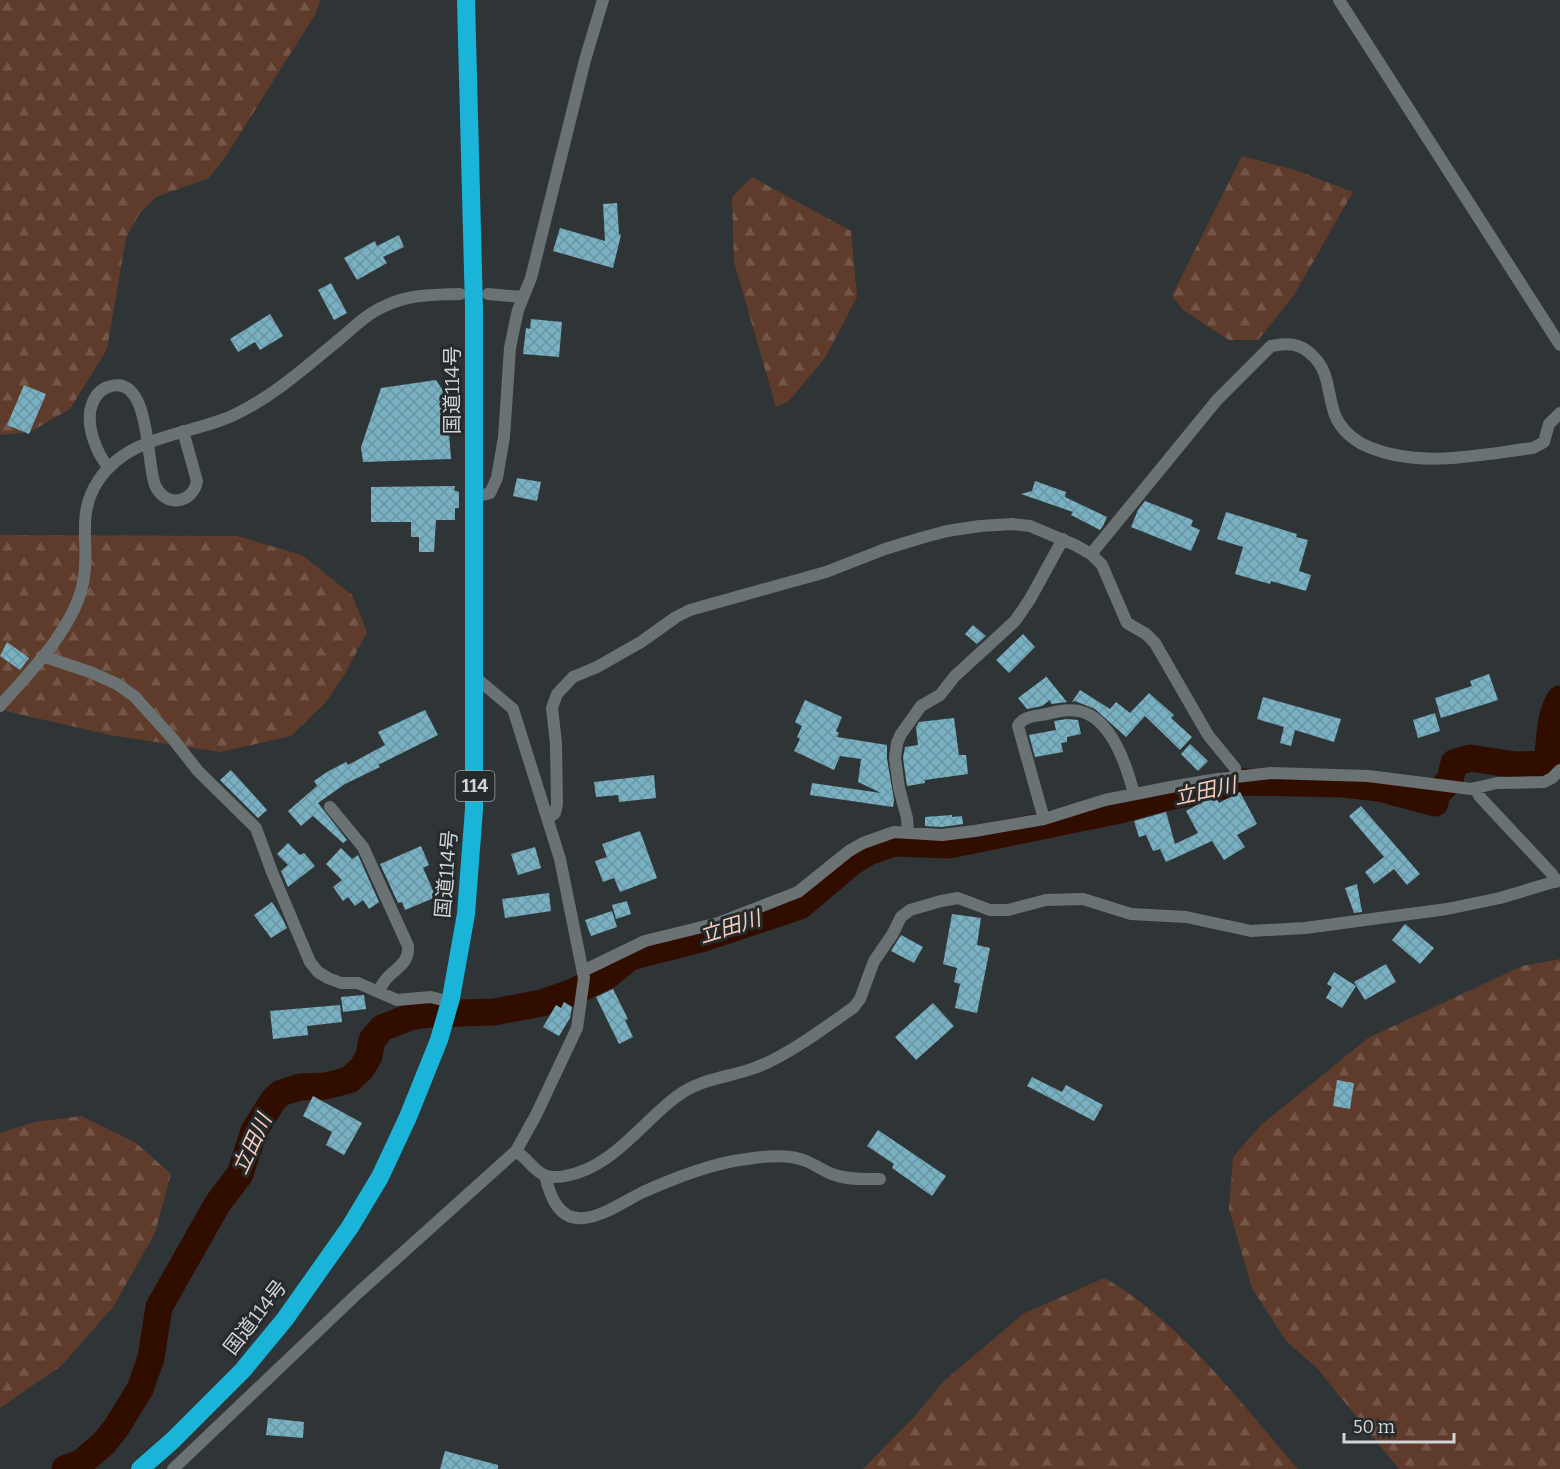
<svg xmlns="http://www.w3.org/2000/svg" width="1560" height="1469" font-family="Bitter,'Noto Sans JP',serif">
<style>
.forest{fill:url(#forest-firs)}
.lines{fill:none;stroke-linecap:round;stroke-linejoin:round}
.river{stroke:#310d00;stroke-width:27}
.building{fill:url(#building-cross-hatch)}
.street{stroke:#6b7274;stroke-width:12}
.highway{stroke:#1ab4d8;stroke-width:18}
.labels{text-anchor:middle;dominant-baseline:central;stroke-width:6;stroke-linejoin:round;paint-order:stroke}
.shield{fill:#252b2d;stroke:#9da2a4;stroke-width:1.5}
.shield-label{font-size:18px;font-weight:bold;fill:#d1d5d7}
.street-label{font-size:20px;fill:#d1d5d7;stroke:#252b2d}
.water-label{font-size:21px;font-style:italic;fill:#facdba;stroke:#252b2d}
</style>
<defs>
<pattern id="forest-firs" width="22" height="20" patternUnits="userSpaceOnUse" patternTransform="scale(1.5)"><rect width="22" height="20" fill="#5e3b2b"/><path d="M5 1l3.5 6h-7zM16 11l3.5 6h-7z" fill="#745649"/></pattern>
<pattern id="building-cross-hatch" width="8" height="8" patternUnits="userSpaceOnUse" patternTransform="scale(1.5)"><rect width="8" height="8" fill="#79b1c3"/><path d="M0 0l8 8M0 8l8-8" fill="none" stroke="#6a95a2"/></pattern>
</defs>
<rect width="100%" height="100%" fill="#2f3537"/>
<!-- forest -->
<path class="forest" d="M0,0H320L316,13L226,156L209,178L156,197L139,214L126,238L107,349L70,409L30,432L0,435Z
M1242,156L1295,170L1353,192L1294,295L1258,340H1229L1183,310L1172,296Z
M752,177L851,231L857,297L825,358L789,401L776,407L734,262L732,197Z
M0,535L237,536L302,555L352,595L367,632L346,672L326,702L291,736L220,752L110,735L10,712L0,708Z
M1560,959V1469H1399L1317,1368L1286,1341L1252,1288L1229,1209L1233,1157L1261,1125L1368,1038L1522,966Z
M81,1116L136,1143L171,1174L155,1233L113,1307L61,1366L0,1408V1133L35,1122Z
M1104,1278C1180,1320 1241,1404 1298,1469H863L914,1417L943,1382L1023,1314Z"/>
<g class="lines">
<!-- river -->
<path class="river" d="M65,1469L81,1463L104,1443L116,1428L140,1389L151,1358L159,1307L218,1203L240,1174L254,1131L274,1099L281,1093L300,1087L326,1086L349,1080L362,1068L369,1056L372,1040L382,1028L410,1017L429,1014L494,1012L542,1003L573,992L608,975L630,957L701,939L800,906L852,862L868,852L894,843L949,845L1120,810L1158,799L1242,782L1343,784L1379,788L1435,803L1436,795L1450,780L1454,763L1470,758L1516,765L1546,764C1551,743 1548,717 1560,699"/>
</g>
<!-- building -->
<path class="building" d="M617,203L619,234L621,235L613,268L553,251L560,228L605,241L603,204Z
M399,235L404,247L383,257L387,263L357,280L344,258L375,241L377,246Z
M331,283L347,313L334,320L318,290Z
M270,314L283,336L260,350L255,342L238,352L230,339Z
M531,319L562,322L559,357L523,354L526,328L530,329Z
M436,380L446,395L451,459L363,462L361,447L381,388Z
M24,385L46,394L29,434L7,425Z
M517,478L541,482L537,501L513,496Z
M1035,481L1066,492L1065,497L1107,517L1103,526L1100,530L1071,515L1073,512L1021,494L1032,491Z
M455,486L454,490L459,492V508H455V520H436L434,552H419V537H411V522H371V487Z
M1145,501L1193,520L1191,526L1200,530L1191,551L1131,527L1138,510Z
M1226,512L1297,534L1296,537L1308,540L1299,571L1311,575L1306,591L1271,581L1270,584L1235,574L1243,547L1217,539Z
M973,625L986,636L977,644L965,634Z
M1023,634L1035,647L1009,673L996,660Z
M7,642L29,658L20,670L0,656Z
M1489,674L1498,700L1441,718L1435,698L1472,686L1470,681Z
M1045,675L1067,702L1051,704L1050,700L1042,706L1027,709L1018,698L1046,677Z
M1080,690L1110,709L1116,702L1130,713L1149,693L1174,715L1171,718L1192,737L1180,750L1145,716L1126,737L1095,709L1075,701L1072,702Z
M1263,697L1341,719L1334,742L1295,730L1291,746L1280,743L1284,727L1257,719Z
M805,700L842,717L836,731L839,733L837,737L887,745V759L894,800L893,807L810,795L812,783L881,793L858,782L861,759L840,756L834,770L794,751L800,739L797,737L802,726L795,722Z
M425,710L438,735L378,765L380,767L345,784L318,803L347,840L343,843L313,816L301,826L288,811L317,786L314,781L327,772L346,762L348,765L385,745L378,732Z
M1435,713L1440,731L1418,738L1413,720Z
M954,718L959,755H966L968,774L925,780V783L907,786L903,758L905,747L918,745L916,727L919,722Z
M1067,719L1078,720L1081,734L1067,737V742L1061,743L1063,752L1035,757L1029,735L1056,730L1054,721Z
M1190,744L1208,761L1198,771L1181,754Z
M231,770L267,810L258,818L220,780Z
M654,775L656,798L619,802L618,795L596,797L594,782Z
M1240,792L1257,824L1237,835L1245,847L1224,860L1212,841L1166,862L1160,849L1153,851L1146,835L1139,837L1134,821L1166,812L1175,844L1198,833L1186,811L1215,795L1219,803Z
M1361,806L1420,874L1407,885L1394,869L1374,884L1365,872L1384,857L1349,816Z
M952,815V817L962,816L963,824L942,827L925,826V817Z
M640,831L657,878L620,892L614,878L603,882L595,861L607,857L602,844Z
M288,843L300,855L304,853L315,866L288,887L281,871L288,865L277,854Z
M421,846L429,865L423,868L436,897L405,910L402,902L398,903L380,864Z
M535,847L541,868L518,875L511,854Z
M341,848L352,859L358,855L379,902L369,909L363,900L355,906L348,897L343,901L333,887L342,880L326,864Z
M1357,884L1362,912L1354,913L1345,888Z
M549,893L551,911L505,918L502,899Z
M627,901L631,914L616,919L612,905Z
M272,902L281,916L287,928L271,938L254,915Z
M612,911L617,927L591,936L585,920Z
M952,914L981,918L977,945L990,948L977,1013L955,1008L960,984L954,982L957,968L943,964Z
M1405,924L1434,948L1420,964L1392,940Z
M901,935L923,947L914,963L891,951Z
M1386,964L1396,982L1365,1000L1354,982Z
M1334,972L1356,986L1342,1008L1326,998L1332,987L1327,984Z
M613,989L628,1019L625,1020L633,1037L619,1044L596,997Z
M364,995L366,1009L343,1012L341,997Z
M564,1002L572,1007L570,1018L559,1036L543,1027L556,1005L561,1008Z
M933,1003L954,1026L916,1060L895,1037Z
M340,1005L342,1022L307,1026L308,1035L273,1039L270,1011Z
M1032,1077L1062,1092L1066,1085L1103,1105L1094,1121L1027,1086Z
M1337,1080L1354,1083L1350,1109L1333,1106Z
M313,1096L362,1123L344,1155L326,1145L332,1132L303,1116Z
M878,1130L946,1176L932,1196L892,1168L894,1164L867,1146Z
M268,1418L304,1422L303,1438L266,1435Z
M445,1451L498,1465V1469H440Z"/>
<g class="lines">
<!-- street -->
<path class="street" d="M1339,0L1560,345
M488,294L522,297
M108,467C97,453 88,431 90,412C92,401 97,391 108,387C151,372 146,462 155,485C165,508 193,504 197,481L183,431
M475,497L490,493L497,478L504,437L510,348L513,333L518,310L531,278L585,60L603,0
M1091,554L1217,400L1271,346C1278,345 1287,343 1294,345C1301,346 1308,351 1313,356C1330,372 1327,394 1335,415C1340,428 1350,437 1362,444C1416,470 1477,455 1533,448L1544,442L1549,424L1560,413
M42,656L90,672L117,684L134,696L173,739L198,771L256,828L272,872L310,962L318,972L328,978L341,983H358L397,1000L431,997L450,1002
M0,706C30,672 74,628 83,583C91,546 75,516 98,481C129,434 188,436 234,415C274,396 307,366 341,338C354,327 368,313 385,306C408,294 434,295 460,294
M1475,788L1480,797L1552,874L1556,882
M330,807L363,847L408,946C410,969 386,969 379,992
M548,819L555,813L557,804L556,743L552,708L557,694L573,677L597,667L641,642L676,617L690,610L826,572L885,549L921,538L947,531L980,526L1012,524L1030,526L1075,545L1091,554L1102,565L1127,623L1146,634L1155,643L1208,735L1235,768L1236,777
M1044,819L1018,726C1023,716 1036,716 1047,714C1057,711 1068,709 1079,711C1112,718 1127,767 1134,794
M908,832L907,818L899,788L895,758L897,743L901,734L921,706L940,695L955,676L1015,621L1030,599L1063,539
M583,971L645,941L718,923L798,892L849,851L863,843L894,832L942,835L975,831L1044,819L1105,800L1176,786L1218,779L1271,773L1368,776L1471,789L1497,783L1544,782L1552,778L1560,770
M516,1151C534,1163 537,1182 565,1176C612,1168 640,1124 676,1097C700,1078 729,1078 757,1067C787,1056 827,1026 854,1007L860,999L874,961L892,935L901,917L910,910L941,901L958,898L990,910H1008L1046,900L1083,899L1131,914L1186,917L1251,931L1305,928L1447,909L1500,898L1560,880
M545,1176C550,1195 558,1221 584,1218C604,1216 625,1201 643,1192C675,1178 712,1163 747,1159C765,1156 790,1154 806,1161C816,1165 825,1172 835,1175C849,1180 865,1179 880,1179
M173,1469L358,1293L516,1151L536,1115L577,1028L584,978L560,859L513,709L475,677"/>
<!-- highway -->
<path class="highway" d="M140,1469L172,1441L243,1370L285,1319L350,1227L380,1177L408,1117L439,1040L451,998L466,914L474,809V309L466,0"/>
</g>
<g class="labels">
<!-- shield labels -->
<rect class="shield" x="455.5" y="771" width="39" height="30" rx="4.5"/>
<g class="shield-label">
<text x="475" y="786">114</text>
</g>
<!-- street labels -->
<g class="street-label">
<text transform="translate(452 390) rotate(-90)">国道114号</text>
<text transform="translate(446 874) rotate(-85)">国道114号</text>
<text transform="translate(255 1317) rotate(-52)">国道114号</text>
</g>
<!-- water labels -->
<g class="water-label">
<text transform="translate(1205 791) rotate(-12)">立田川</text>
<text transform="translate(730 927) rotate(-17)">立田川</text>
<text transform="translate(252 1144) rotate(-65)">立田川</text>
</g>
</g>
<!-- scale -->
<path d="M1344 1433v9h110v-9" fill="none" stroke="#d1d5d7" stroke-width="3"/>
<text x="1353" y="1433" font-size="18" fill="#d1d5d7" stroke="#252b2d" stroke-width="4.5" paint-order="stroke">50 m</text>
</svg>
